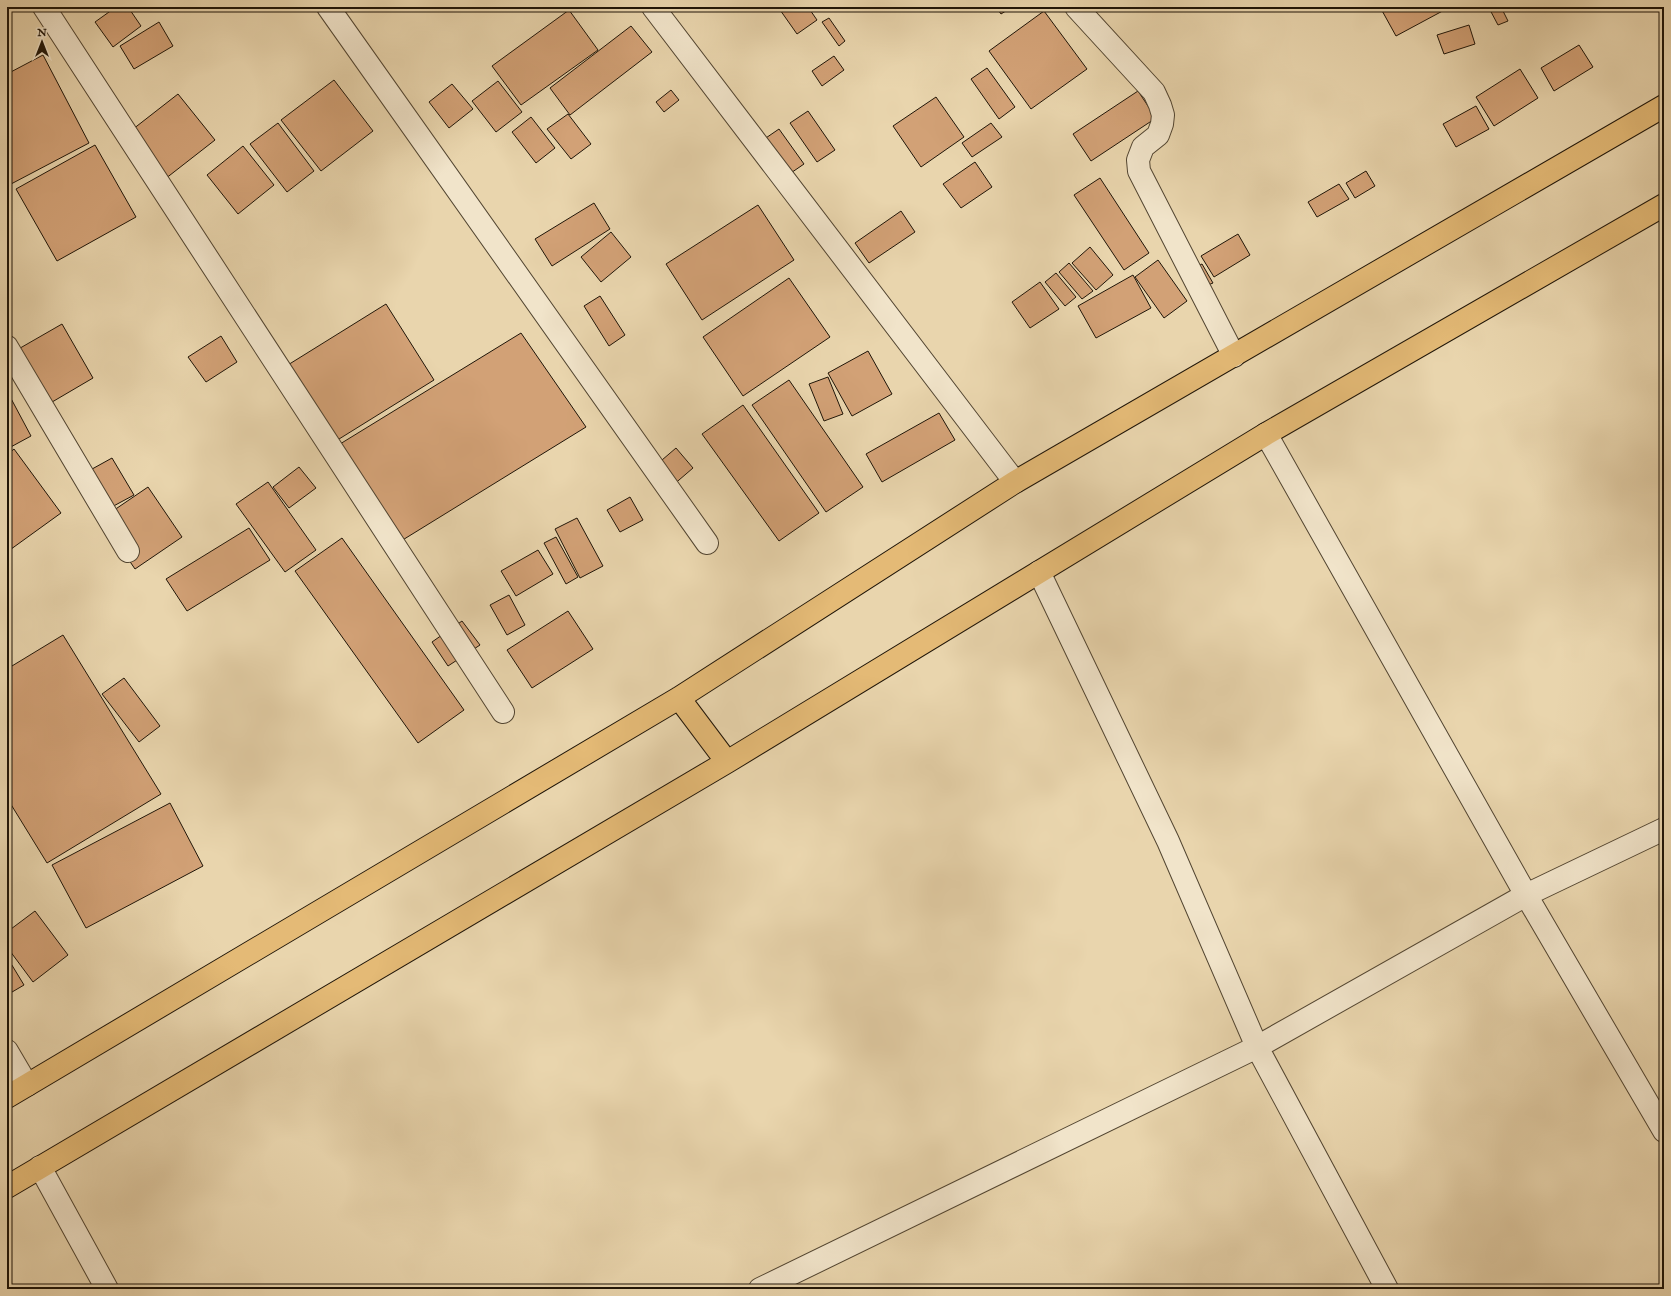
<svg xmlns="http://www.w3.org/2000/svg" width="1671" height="1296" font-family="'IM FELL English',serif">
<style>
.building{fill:#d2a176;stroke:#1f1508}
.lines{fill:none;stroke-linecap:round;stroke-linejoin:round}
.minor-casing{stroke:#524531;stroke-width:24}
.trunk-casing{stroke:#1f1508;stroke-width:24}
.minor{stroke:#f1e4ca;stroke-width:22}
.trunk{stroke:#e4ba76;stroke-width:22}
</style>
<rect width="100%" height="100%" fill="#e9d5ad"/>
<filter id="stains"><feTurbulence type="fractalNoise" baseFrequency=".005" numOctaves="4"/><feColorMatrix values="0 0 0 0 .2 0 0 0 0 .09 0 0 0 0 .02 0 0 0 .5 -.17"/></filter>
<radialGradient id="worn" r=".72"><stop offset=".6" stop-color="#630" stop-opacity="0"/><stop offset="1" stop-color="#630" stop-opacity=".3"/></radialGradient>
<!-- building -->
<path class="building" d="M116,7H128L141,26L113,47L95,22Z
M778,7H808L817,20L797,34Z
M996,7H1012L1001,14Z
M1380,7H1450L1396,36Z
M1501,7L1508,21L1498,25L1489,8Z
M569,10L598,50L521,105L492,66Z
M1044,11L1087,69L1031,109L989,51Z
M829,18L845,41L839,46L822,22Z
M159,22L173,46L134,69L120,46Z
M1469,25L1475,44L1444,54L1437,35Z
M631,26L652,52L570,115L550,88Z
M1579,45L1593,67L1554,91L1541,68Z
M43,55L89,143L11,184L7,176V74Z
M834,56L844,70L822,86L812,71Z
M987,68L1015,107L999,119L971,79Z
M1520,69L1538,98L1494,126L1476,97Z
M334,80L373,131L321,171L281,120Z
M498,81L522,112L496,132L472,101Z
M452,84L473,109L449,128L429,102Z
M671,90L679,100L664,112L656,102Z
M1138,91L1156,118L1091,161L1073,134Z
M178,94L215,140L165,179L128,133Z
M936,97L964,137L921,167L893,126Z
M1476,106L1489,129L1456,147L1443,124Z
M808,111L835,150L817,162L790,123Z
M568,114L591,144L571,159L547,129Z
M531,117L555,148L536,163L512,132Z
M278,123L314,171L287,192L250,144Z
M991,123L1002,137L972,157L962,143Z
M779,129L804,164L785,177L760,142Z
M95,145L136,217L57,261L16,189Z
M243,146L274,185L238,214L207,175Z
M975,162L992,187L961,208L943,184Z
M1366,171L1375,186L1355,198L1346,183Z
M1100,178L1149,253L1124,270L1074,195Z
M1339,184L1349,199L1317,217L1308,202Z
M594,203L610,229L552,266L535,239Z
M758,205L794,260L702,320L666,264Z
M901,211L915,232L869,263L855,243Z
M611,232L631,257L601,282L581,257Z
M1238,234L1250,255L1214,277L1201,256Z
M1090,247L1113,275L1096,290L1072,263Z
M1158,260L1187,301L1164,318L1135,277Z
M1069,263L1093,291L1082,299L1059,272Z
M1202,264L1213,283L1203,287L1193,268Z
M1056,273L1076,297L1065,306L1045,282Z
M1133,275L1151,308L1096,338L1078,306Z
M789,278L830,337L743,396L703,337Z
M1040,282L1059,309L1030,328L1012,302Z
M600,296L625,335L609,346L584,306Z
M386,304L434,380L331,444L283,368Z
M62,324L93,378L47,405L15,351Z
M521,333L586,427L401,541L340,444Z
M221,336L237,362L206,382L188,357Z
M868,351L892,394L852,416L828,373Z
M828,377L843,414L824,421L809,384Z
M789,380L863,487L826,512L752,405Z
M7,391L31,436L7,449Z
M743,405L819,513L779,541L702,434Z
M939,413L955,440L882,482L866,454Z
M676,448L693,468L672,486L655,466Z
M14,449L61,513L7,552V455Z
M112,458L134,495L95,516L74,479Z
M299,467L316,488L289,508L273,487Z
M268,482L316,550L285,572L236,504Z
M148,487L182,537L135,569L101,519Z
M630,497L643,520L620,532L607,510Z
M577,518L603,566L580,578L555,529Z
M249,528L270,560L187,611L166,579Z
M556,537L578,577L566,584L544,543Z
M342,538L464,710L418,743L295,571Z
M538,550L553,574L516,596L501,571Z
M509,595L525,625L507,635L490,605Z
M568,611L593,649L532,688L507,650Z
M462,621L480,645L448,666L432,642Z
M63,635L161,794L47,863L7,798V669Z
M124,678L160,726L139,742L102,694Z
M170,803L203,866L86,928L52,865Z
M35,911L68,955L33,982L7,947V932Z
M7,957L24,985L7,995Z"/>
<g class="lines">
<defs>
<path id="minor" d="M44,7L503,712
M328,7L707,543
M653,7L1015,482
M1076,7L1154,92L1160,105L1163,115L1162,124L1158,135L1143,147L1138,160L1139,171L1234,356
M7,347L128,551
M1266,434L1526,895L1664,1131
M1039,572L1168,841L1257,1047L1387,1289
M7,1051L27,1085
M40,1167L107,1289
M760,1289L1257,1047L1526,895L1664,829"/>
<path id="trunk" d="M679,698L727,762
M7,1097L679,698L1015,482L1664,106
M7,1187L727,762L1266,434L1664,205"/>
</defs>
<!-- minor casing -->
<use href="#minor" class="minor-casing"/>
<!-- trunk casing -->
<use href="#trunk" class="trunk-casing"/>
<!-- minor -->
<use href="#minor" class="minor"/>
<!-- trunk -->
<use href="#trunk" class="trunk"/>
</g>
<!-- margin -->
<rect width="1671" height="1296" fill="none" stroke="#e9d5ad" stroke-width="24"/>
<rect x="8" y="8" width="1655" height="1280" fill="none" stroke="#1f1508" stroke-width="2"/>
<rect x="12" y="12" width="1647" height="1272" fill="none" stroke="#1f1508"/>
<!-- north arrow -->
<g transform="translate(42 42)" stroke="#f1e4ca" stroke-width="3" paint-order="stroke">
<path d="M0-3L7 15L0 10L-7 15Z" fill="#1f1508"/>
<text y="-6" font-size="11" font-weight="bold" text-anchor="middle" fill="#1f1508">N</text>
</g>
<rect width="100%" height="100%" filter="url(#stains)"/>
<rect width="100%" height="100%" fill="url(#worn)"/>
</svg>
